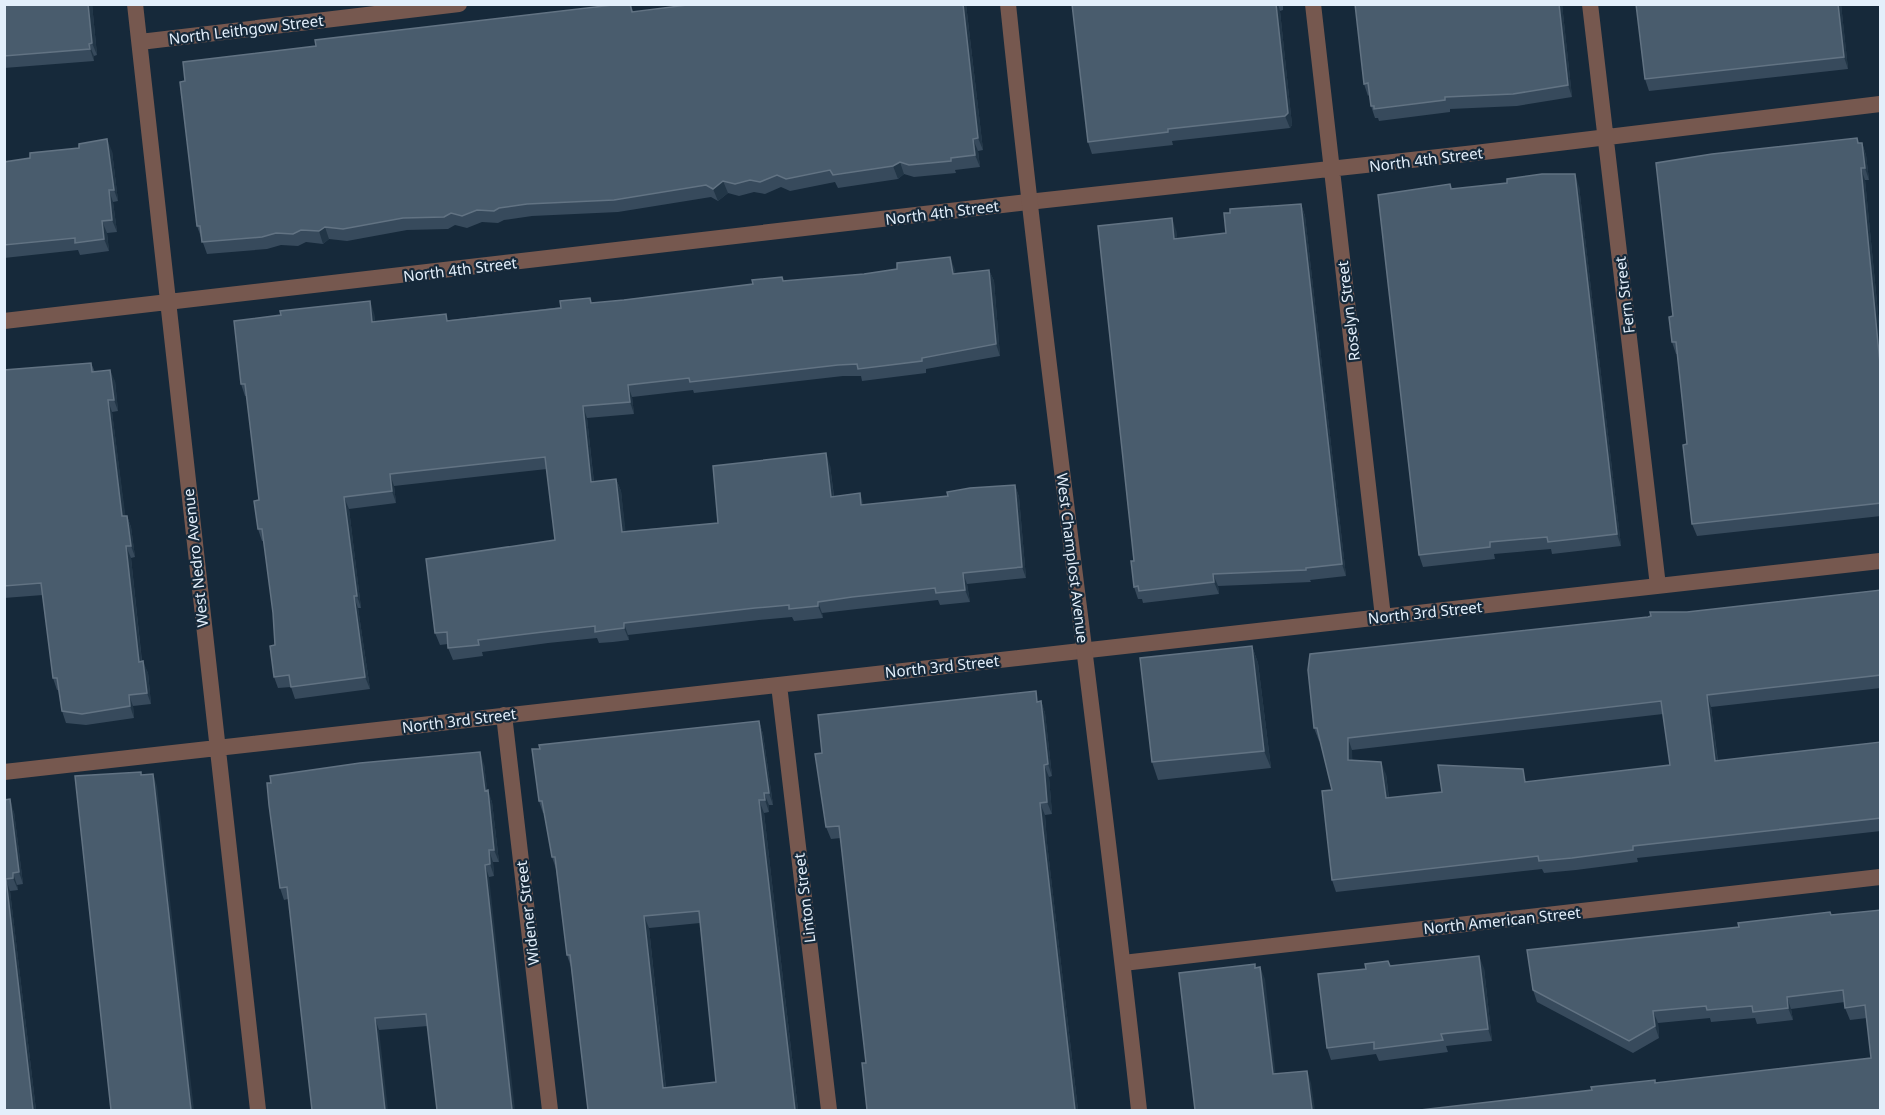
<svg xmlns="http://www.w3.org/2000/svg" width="1885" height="1115" font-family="'Noto Sans',sans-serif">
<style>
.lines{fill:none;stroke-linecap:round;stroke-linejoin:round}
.minor{stroke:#76584f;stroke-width:16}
.tertiary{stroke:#76584f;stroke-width:16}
.wall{fill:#374a5c;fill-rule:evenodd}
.shaded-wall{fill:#223647}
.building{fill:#495c6d;stroke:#627383;stroke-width:1.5;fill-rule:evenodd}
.labels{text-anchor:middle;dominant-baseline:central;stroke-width:4.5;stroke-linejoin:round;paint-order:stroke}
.street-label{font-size:15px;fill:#e3effb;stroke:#16293a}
</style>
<rect width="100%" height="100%" fill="#16293a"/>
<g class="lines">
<!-- minor -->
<path class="minor" d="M135,4L258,1110
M1313,4L1383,617
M1590,4L1658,586
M140,42L459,4
M4,321L1028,202L1475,153L1880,104
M779,685L829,1110
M504,715L550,1110
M4,772L1880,561
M1123,963L1880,877"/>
<!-- tertiary -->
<path class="tertiary" d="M1008,4C1046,374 1099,741 1139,1110"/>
</g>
<!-- wall -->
<path class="wall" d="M4,4H92L97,55L94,56V61L4,68Z
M631,4L633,12L966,4L983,150L978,151L980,167L955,170L956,173L914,177L904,174L898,179L838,188L835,182L790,191L781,187L765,194L754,192L739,196L728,193L718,201L711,197L618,212L532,216L504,220L498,223L482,222L467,228L455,225L448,229L407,230L347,241L329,239L323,244L306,242L298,246L281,245L267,249L207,254L197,226L316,46Z
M1072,4H1283V10L1280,11L1292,125L1290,128L1172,141L1173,145L1092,154L1088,142Z
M1562,4L1572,97L1517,106L1450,109V112L1379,121L1378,118H1375L1371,106L1369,95L1368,96L1364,84Z
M1841,4L1848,69L1649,91L1645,79Z
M1859,143H1862L1866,155L1869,180H1865L1881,344V516L1697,536L1692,524L1687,444L1677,354H1676L1672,342L1673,316Z
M112,151L118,201L113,202L117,232L107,233L109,251L80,255L78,250L4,258V162Z
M1450,184L1452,189L1579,186L1621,546L1552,554L1551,549L1494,554L1495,559L1423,567L1419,555Z
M1301,204L1305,216L1346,576L1310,580L1311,582L1218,586L1219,594L1143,603L1142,599H1138L1134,587V561L1176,230L1177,239L1226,233Z
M950,257L955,273L989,270L994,281L1000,356L926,369V373L862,381L861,376H843L694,393L693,390L632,397L634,414L587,418L594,482L616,479L621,491L625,531L718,523L830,465L834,496L864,505L948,496L1015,485L1019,497L1026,578L967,584L970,602L940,605L938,600L857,609L822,613L823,618L794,621L792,617L759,620L628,635L629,640L613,642L599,643L597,638L548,643L482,652L483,656L453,660L448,648V644L440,645L435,633L555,540L547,469L394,486L396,503L349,509L361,608H358L370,689L295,699L291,687L278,688L274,677L275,645L273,613L264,541H262L258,529L259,500L247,396H245L241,384L281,315L374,313L375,322L449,320L784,281L864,274L897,269Z
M91,363L95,372L115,381L118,411L112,412L125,516H127L131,527L135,557L131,558L142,661L148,673L151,704L133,706L134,718L86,725L66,723L62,711L59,690H57L53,678L43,595L4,598V370Z
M1881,590V688L1711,707L1718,761L1881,742V831L1637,858L1638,862L1576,870L1544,873L1542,869L1336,892L1332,880V790L1320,740L1319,741L1314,728L1687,612ZM1663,714L1670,765L1389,798L1386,774L1352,760V750Z
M1252,646L1258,663L1271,768L1158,780L1152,762Z
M1041,701L1045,713L1052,776L1049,777L1052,814L1045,815L1047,843L1078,1110H867L866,1063L841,838L831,839L826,827Z
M759,721L763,734L773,805H769V812L764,813L798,1110H588L571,967L567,955L556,869L552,857L544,813H543L539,801ZM700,923L716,1082L666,1088L649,928Z
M484,764L487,790L492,802L499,862H493L494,876L489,877L428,1026L379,1030L288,899L284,900L280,888Z
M4,800L14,812L23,884L17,885L18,890L10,891L36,1110H4Z
M1881,910V1110L1517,1100L1592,1090L1655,1080L1656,1083L1871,1058L1867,1018L1850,1020L1845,1008V1002L1791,1009L1793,1020L1757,1024L1755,1018L1711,1022L1710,1018L1658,1023L1659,1038L1633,1053L1537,1002L1533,990L1739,927Z
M1390,966L1484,968L1492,1041L1446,1046L1448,1052L1379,1061L1376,1054L1331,1060L1327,1048Z"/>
<!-- shaded-wall -->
<path class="shaded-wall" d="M88,4H92L97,55L92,43Z
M963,4H966L983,150L978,138Z
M1276,4H1278L1280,11L1292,125L1290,128L1285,116Z
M1559,4H1562L1572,97L1568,85Z
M1838,4H1841L1848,69L1844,57Z
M89,44L94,56V61L90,49Z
M107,139L112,151L118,201L114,190Z
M973,139L978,151L980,167L975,155Z
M1862,143L1866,155L1869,180L1865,168Z
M900,162L904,174L898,179L893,166Z
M1861,168L1865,180L1881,344V374Z
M1575,174L1579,186L1621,546L1617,534Z
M723,181L728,193L718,201L713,189Z
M109,190L113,202L117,232L112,220Z
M1301,204L1305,216L1346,576L1342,564Z
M1172,218L1176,230L1179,252L1174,239Z
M102,221L107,233L109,251L104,239Z
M325,227L329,239L323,244L319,231Z
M950,257L955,269L957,285L953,274Z
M989,270L994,281L1000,356L996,344Z
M370,301L374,313L376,334L372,322Z
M110,370L115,381L118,411L114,400Z
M628,385L632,397L634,414L630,402Z
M108,400L112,412L127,528L122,516Z
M583,406L587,418L595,494L591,482Z
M826,453L830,465L835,508L831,497Z
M390,474L394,486L396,503L392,491Z
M616,479L621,491L627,543L622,532Z
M1015,485L1019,497L1026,578L1022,567Z
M860,493L864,505H861Z
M344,497L349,509L361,608L357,596Z
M127,516L131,527L135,557L131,546Z
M126,546L131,558L143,673L139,662Z
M963,573L967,584L970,602L965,590Z
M1213,574L1218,586L1219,594L1214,582Z
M354,596L358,608L370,689L365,677Z
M818,602L822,613L823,618L818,606Z
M624,623L628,635L629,640L624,628Z
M1252,646L1258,663L1271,768L1264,751Z
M143,661L148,673L151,704L147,693Z
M129,695L133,706L134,718L130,706Z
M1707,695L1711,707L1719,773L1715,761Z
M1041,701L1045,713L1052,776L1048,764Z
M759,721L763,734L773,805L769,793Z
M1348,738L1352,750L1353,772L1348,760Z
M480,752L484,764L489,803L485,791Z
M1381,762L1386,774L1390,810L1386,798Z
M1044,765L1049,777L1052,814L1047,802Z
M153,774L157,786L194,1110H191Z
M488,790L492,802L499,862L494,850Z
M764,793L769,805V812L765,800Z
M10,799L14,812L23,884L19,872Z
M759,800L764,813L798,1110H795Z
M1040,803L1045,815L1047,843L1078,1110H1075L1043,831Z
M489,850L493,862L494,876L490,864Z
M485,865L489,877L515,1110H512Z
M13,873L17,885L18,890L13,878Z
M6,879L10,891L36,1110H33Z
M644,916L649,928L667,1100L663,1088Z
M1479,956L1484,968L1492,1041L1488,1029Z
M1260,967L1265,979L1277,1086L1273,1074Z
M1787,997L1791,1009L1793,1020L1788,1008Z
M1653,1011L1658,1023L1659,1038L1655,1026Z
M375,1018L379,1030L388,1110H385Z
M1307,1071L1311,1083L1315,1110H1312Z"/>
<!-- building -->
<path class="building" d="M4,4H88L92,43L89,44L90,49L4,56Z
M621,4H630L632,12L695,4H963L978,138L973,139L975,155L951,158V161L909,165L900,162L893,166L833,175L830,170L786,179L777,175L760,182L750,180L735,184L723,181L713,189L706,185L614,200L527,204L499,208L494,211L477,210L462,216L451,213L444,217L403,218L343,229L325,227L319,231L301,230L293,234L276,233L262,237L202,242L200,226H197L180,82L185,81L183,62L316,46L315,40Z
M1072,4H1276L1288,113L1285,116L1168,129V132L1088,142Z
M1355,4H1559L1568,85L1513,94L1445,97V100L1374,109V106H1371L1368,83L1364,84Z
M1636,4H1838L1844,57L1645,79Z
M1857,138L1858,143H1862L1865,168H1861L1881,374V503L1692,524L1683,445L1687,444L1676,342H1672L1669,317L1673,316L1656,163L1712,154Z
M107,139L114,190H109L112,220L102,221L104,239L75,243V238L4,245V162L30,158V153L79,148V144Z
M1542,174H1575L1617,534L1548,542L1547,537L1490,542V547L1419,555L1378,195L1450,184L1451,189L1507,183V179Z
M1301,204L1342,564L1306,568V570L1213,574L1214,582L1139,591L1138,586L1134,587L1131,561H1134L1098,226L1172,218L1174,239L1226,233L1224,213H1230V209Z
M950,257L953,274L989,270L996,344L922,358V361L858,369L857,364L838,365L690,382L689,378L628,385L630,402L583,406L591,482L616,479L622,532L718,523L713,466L826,453L831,497L860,493L861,505L948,496L947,492L970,488L1015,485L1022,567L963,573L965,590L936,593L935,588L852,597L818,602V606L789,609V605L755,608L624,623V628L608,630L595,632V626L543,632L478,640L479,645L448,648L447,632L435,633L426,559L555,540L545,457L390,474L392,491L344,497L357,596H354L365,677L291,687L289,675L274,677L270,646L275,645L273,613L262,529H258L254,501L259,500L245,384H241L234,321L281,315L280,311L370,301L372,322L446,314L447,321L561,308L560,301L590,298L591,303L624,300L753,284L752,280L782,277L783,281L864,274L897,269V263Z
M91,363L92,372L110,370L114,400H108L122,516H127L131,546H126L139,662L143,661L147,693L129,695L130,706L82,714L62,711L57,678H53L41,583L4,586V370Z
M1881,590V675L1707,695L1715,761L1881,742V818L1633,846V850L1572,858L1539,861L1538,856L1332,880L1322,791L1332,790L1317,728H1314L1308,670L1310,654L1648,617L1651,616L1650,612H1687ZM1661,701L1670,765L1525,782L1523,769L1438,765L1442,792L1386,798L1381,762L1348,760V738Z
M1252,646L1264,751L1152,762L1140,658Z
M1036,691L1037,702L1041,701L1048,764L1044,765L1047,802L1040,803L1043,831L1075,1110H867L862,1063H866L839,826L826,827L815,754L822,753L818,715Z
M759,721L769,793H764L765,800H759L795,1110H588L570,955H567L555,857H552L542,801H539L532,749H540L539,745ZM699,911L716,1082L663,1088L644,916Z
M480,752L485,791L488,790L494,850H489L490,864L485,865L512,1110H437L426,1014L375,1018L385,1110H312L287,887L280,888L269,805L267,783H271L270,776L360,763Z
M141,772V775L153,774L191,1110H111L75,776Z
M10,799L19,872L13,873V878L6,879L33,1110H4V800Z
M1881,910V1110H1420L1592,1090L1591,1087L1655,1080V1083L1871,1058L1865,1005L1845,1008L1843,990L1787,997L1788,1008L1753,1012L1752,1006L1707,1010L1706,1006L1653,1011L1655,1026L1629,1041L1533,990L1527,950L1739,927L1738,923L1830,912L1831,915Z
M1479,956L1488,1029L1441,1034L1443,1040L1374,1049V1042L1327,1048L1318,974L1366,969L1365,964L1388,961L1390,966Z
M1255,964V968L1260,967L1273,1074L1307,1071L1312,1110H1195L1179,973Z"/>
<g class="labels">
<!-- street labels -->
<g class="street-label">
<text transform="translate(246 29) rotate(-7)">North Leithgow Street</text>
<text transform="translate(1426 159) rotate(-7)">North 4th Street</text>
<text transform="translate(942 212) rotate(-7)">North 4th Street</text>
<text transform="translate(460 269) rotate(-7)">North 4th Street</text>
<text transform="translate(1624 295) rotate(-97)">Fern Street</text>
<text transform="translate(1348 311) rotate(-97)">Roselyn Street</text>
<text transform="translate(195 558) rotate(-96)">West Nedro Avenue</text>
<text transform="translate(1073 558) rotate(83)">West Champlost Avenue</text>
<text transform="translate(1425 612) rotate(-6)">North 3rd Street</text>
<text transform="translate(942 666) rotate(-6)">North 3rd Street</text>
<text transform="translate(459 720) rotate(-7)">North 3rd Street</text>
<text transform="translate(804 898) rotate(-97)">Linton Street</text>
<text transform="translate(527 913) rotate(-97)">Widener Street</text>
<text transform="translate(1502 920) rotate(-6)">North American Street</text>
</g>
</g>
<!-- border -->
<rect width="1885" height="1115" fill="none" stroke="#e3effb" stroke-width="12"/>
</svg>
